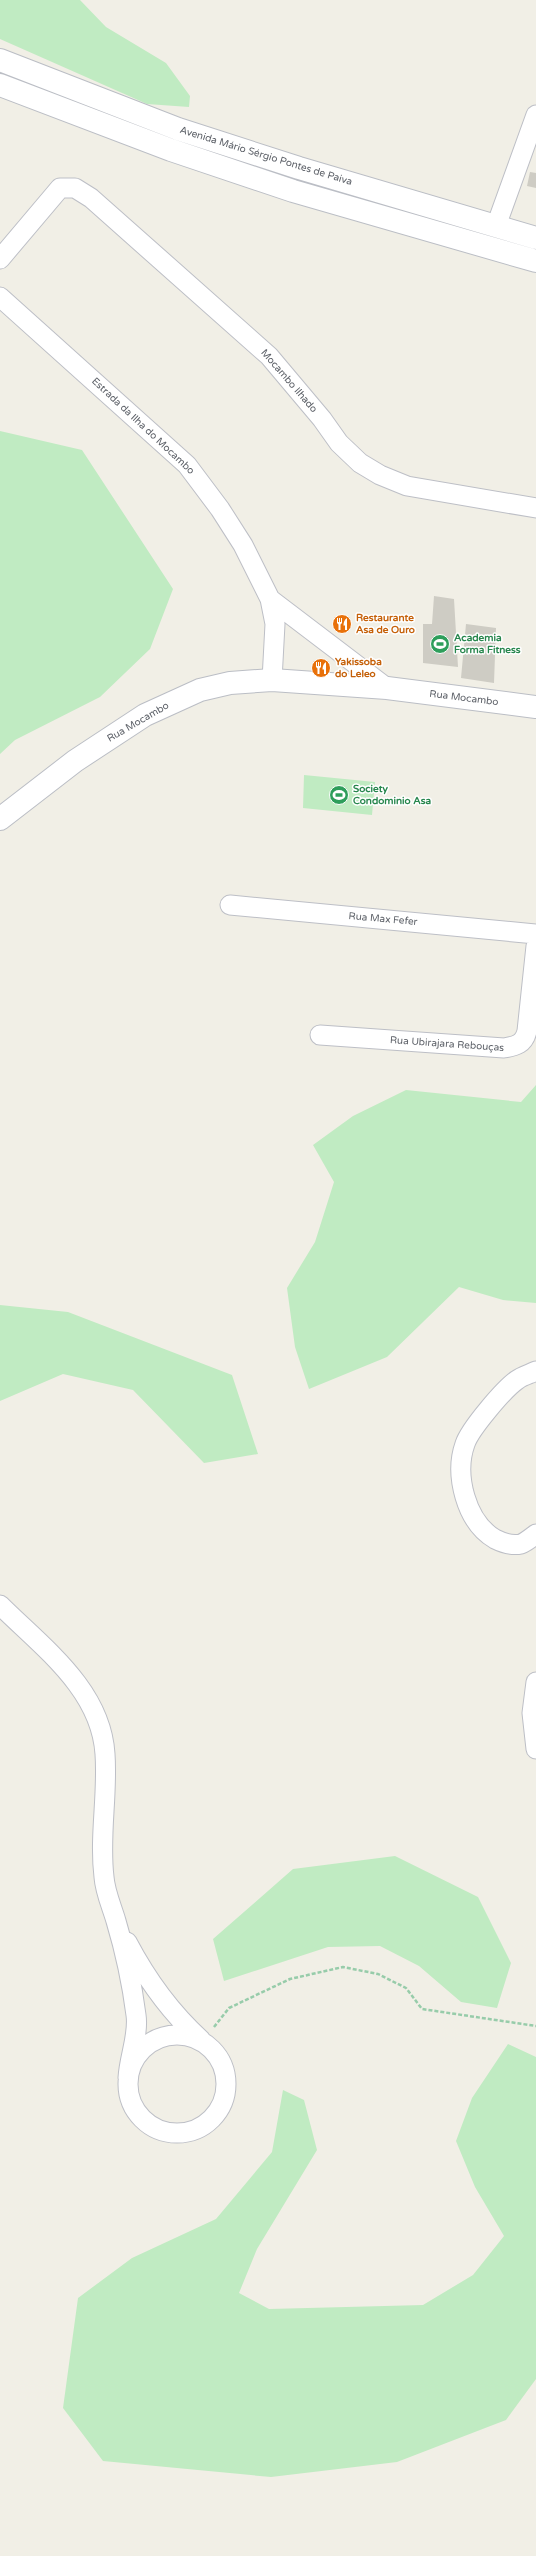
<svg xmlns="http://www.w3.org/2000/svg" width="536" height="2556" font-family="'Varela Round',sans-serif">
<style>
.green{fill:#c0ebc2}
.building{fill:#ceccc4}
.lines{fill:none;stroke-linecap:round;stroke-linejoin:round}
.street-casing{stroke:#bdbfc6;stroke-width:21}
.secondary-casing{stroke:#bbbec5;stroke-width:24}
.path{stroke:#97ccaa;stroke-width:2.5;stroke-dasharray:4 2;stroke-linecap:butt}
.street{stroke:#fff;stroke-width:19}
.secondary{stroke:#fff;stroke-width:22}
.labels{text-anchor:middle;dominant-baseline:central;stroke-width:3;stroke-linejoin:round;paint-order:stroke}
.street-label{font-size:10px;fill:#5d6168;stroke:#fff}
.food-label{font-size:10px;font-weight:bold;fill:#c56008;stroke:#fff;text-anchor:start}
.leisure-label{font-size:10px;font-weight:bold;fill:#27864d;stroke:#fff;text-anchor:start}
</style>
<rect width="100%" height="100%" fill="#f1efe6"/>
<!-- green -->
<path class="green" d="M0,0H80L106,27L166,63L190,96L189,107L147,104L0,39Z
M0,431L82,450L173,589L150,649L100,697L15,740L0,754Z
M304,775L375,782L372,815L303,808Z
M536,1085V1303L503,1300L459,1287L387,1357L309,1389L295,1347L287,1288L315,1242L334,1182L313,1145L353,1116L406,1090L521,1102Z
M0,1305L68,1312L232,1375L258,1454L204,1463L133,1390L63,1374L0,1401Z
M395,1856L478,1897L511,1963L497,2008L461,2002L419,1966L380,1946L328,1947L224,1981L213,1939L293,1869Z
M508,2044L536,2057V2379L506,2420L397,2462L271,2477L103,2461L63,2408L78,2298L132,2258L216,2219L272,2152L283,2090L304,2100L317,2150L257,2249L239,2293L269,2309L423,2305L473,2275L504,2236L475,2187L456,2141L472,2098Z"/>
<!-- building -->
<path class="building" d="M530,172L536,173V188L527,186Z
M434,596L454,599L458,667L423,663V624H432Z
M466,624L496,628L494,683L461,678Z"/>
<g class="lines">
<defs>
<path id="street" d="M496,226L536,115
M0,259L60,188H75L91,198L269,356L322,419L339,443L360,463L380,475L407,486L536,508
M0,297L187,465L220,509L243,545L270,599L275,624L272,680
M270,599L387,688
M230,905L536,934
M320,1035L504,1048C516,1046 524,1044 527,1031L536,946
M536,1371C530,1374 522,1376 517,1380C504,1389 470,1429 465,1444C454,1475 466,1522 495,1539C503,1543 512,1546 521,1544C526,1542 532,1537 536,1534
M0,1605C42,1647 101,1689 105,1754C108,1795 99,1836 104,1877C105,1892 112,1907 116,1921C125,1951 132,1984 136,2015C139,2035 129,2057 128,2078
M536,1682L532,1713L536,1749
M127,1942C147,1980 169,2011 201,2040
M128 2084a49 49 0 1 1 98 0a49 49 0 1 1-98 0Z"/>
<path id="secondary" d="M0,60L178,129L299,168L536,238
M0,85L171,150L293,191L536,261
M0,819L75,761L145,715L200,690L230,683L272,680L387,688L536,707"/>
</defs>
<!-- street casing -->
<use href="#street" class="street-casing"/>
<!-- secondary casing -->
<use href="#secondary" class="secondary-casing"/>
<!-- path -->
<path class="path" d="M214,2027L229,2008L290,1979L343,1967L378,1974L406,1988L422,2009L536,2026"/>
<!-- street -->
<use href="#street" class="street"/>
<!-- secondary -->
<use href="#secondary" class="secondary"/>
</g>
<!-- icons -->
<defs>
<symbol id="restaurant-disc" viewBox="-11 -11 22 22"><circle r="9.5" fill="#e8710a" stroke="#fff"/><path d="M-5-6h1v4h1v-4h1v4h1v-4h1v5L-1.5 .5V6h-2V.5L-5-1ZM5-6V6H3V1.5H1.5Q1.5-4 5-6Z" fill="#fff"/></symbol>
<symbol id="stadium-disc" viewBox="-11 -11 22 22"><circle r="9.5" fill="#2e9e5b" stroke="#fff"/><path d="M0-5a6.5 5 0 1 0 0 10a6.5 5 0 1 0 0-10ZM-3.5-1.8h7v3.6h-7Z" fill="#fff"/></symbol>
</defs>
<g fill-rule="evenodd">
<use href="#restaurant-disc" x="331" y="613" width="22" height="22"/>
<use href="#stadium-disc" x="429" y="633" width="22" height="22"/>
<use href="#restaurant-disc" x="310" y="657" width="22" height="22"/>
<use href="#stadium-disc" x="328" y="784" width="22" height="22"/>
</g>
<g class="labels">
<!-- street labels -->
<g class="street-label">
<text transform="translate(266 156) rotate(17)">Avenida Mário Sérgio Pontes de Paiva</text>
<text transform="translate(289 381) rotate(49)">Mocambo Ilhado</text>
<text transform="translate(143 426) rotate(43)">Estrada da Ilha do Mocambo</text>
<text transform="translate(464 698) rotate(7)">Rua Mocambo</text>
<text transform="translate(138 722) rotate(-30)">Rua Mocambo</text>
<text transform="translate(383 919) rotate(5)">Rua Max Fefer</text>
<text transform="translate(447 1044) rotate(4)">Rua Ubirajara Rebouças</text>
</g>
<!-- food labels -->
<g class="food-label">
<text x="356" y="618">Restaurante<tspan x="356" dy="12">Asa de Ouro</tspan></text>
<text x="335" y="662">Yakissoba<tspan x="335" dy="12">do Leleo</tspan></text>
</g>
<!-- leisure labels -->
<g class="leisure-label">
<text x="454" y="638">Academia<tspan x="454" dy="12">Forma Fitness</tspan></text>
<text x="353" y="789">Society<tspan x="353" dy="12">Condominio Asa</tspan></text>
</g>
</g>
</svg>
